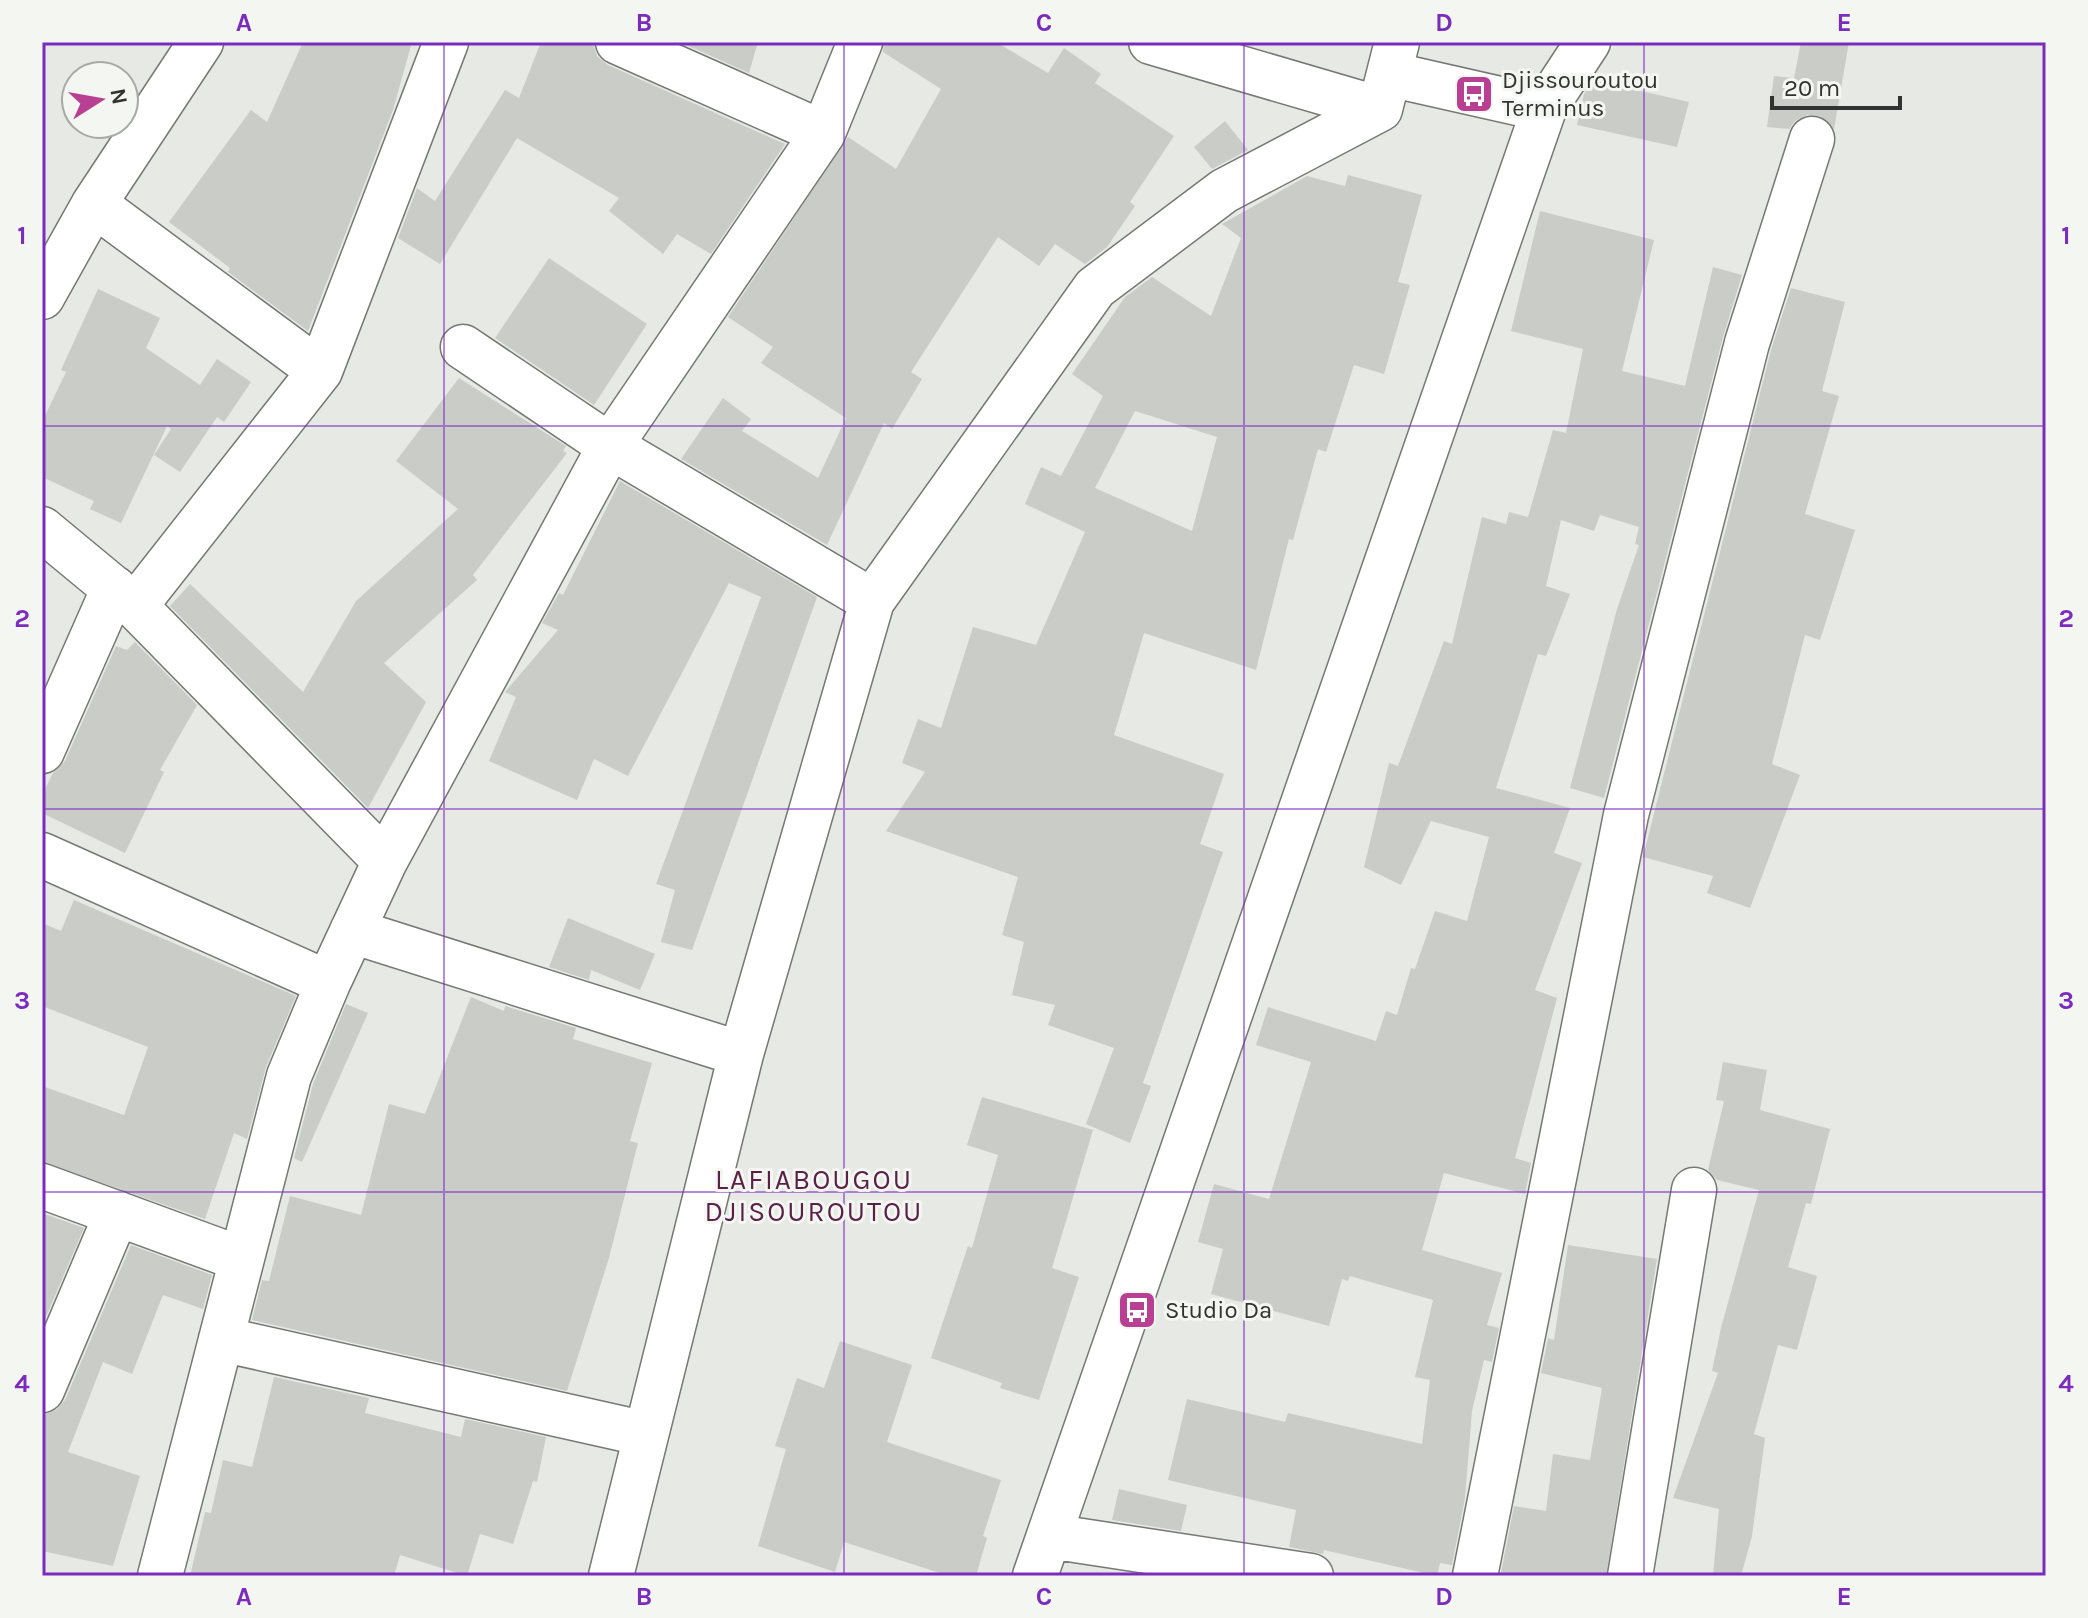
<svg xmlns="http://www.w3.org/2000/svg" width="2088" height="1618" font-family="Karla,sans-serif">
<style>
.building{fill:#caccc7;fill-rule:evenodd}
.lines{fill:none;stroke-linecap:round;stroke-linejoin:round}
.minor-casing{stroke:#767873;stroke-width:47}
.minor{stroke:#fff;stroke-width:44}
.grid{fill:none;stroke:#7b2cbf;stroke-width:2;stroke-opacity:0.55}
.labels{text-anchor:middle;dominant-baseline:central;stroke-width:6;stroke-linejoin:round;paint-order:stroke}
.poi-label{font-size:24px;fill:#323331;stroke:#f4f7f1;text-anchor:start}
.quarter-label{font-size:28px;letter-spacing:2px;fill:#5b2048;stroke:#f4f7f1}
.neatline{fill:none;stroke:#7b2cbf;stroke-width:3}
.grid-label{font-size:26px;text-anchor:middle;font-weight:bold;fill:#7b2cbf}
</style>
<rect width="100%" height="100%" fill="#e6e9e4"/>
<!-- building -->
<path class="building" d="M303,42H412L393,110L308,331L228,272L230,268L169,222L251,110L267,122Z
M541,42H593L597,56L608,65L785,144L711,254L677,234L663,254L609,211L619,198L517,138L440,264L398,238L417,188L435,201L505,90L519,98Z
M680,42H758L749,73Z
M884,42H996L1048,73L1064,48L1101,74L1095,83L1174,136L1130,202L1135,206L1107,247L1085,264L1055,244L1039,266L998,237L911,372L922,379L892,429L884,423L827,545L681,459L723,398L751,419L742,431L818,478L846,418L761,363L773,347L728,317L848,137L896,169L941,89L883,52Z
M1801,42H1849L1834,129L1820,116L1807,115L1796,120L1789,129L1767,127L1774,76L1794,78Z
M1593,80L1689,102L1677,147L1577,125L1584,94Z
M1225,121L1248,150L1212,169L1194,147Z
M1348,175L1422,195L1398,282L1410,285L1384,374L1354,365L1326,452L1318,449L1293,540L1289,539L1256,670L1144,633L1114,735L1224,774L1200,844L1223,852L1143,1083L1151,1086L1130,1143L1086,1124L1114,1048L1048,1025L1055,1005L1012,995L1024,942L1002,935L1018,877L886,831L925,772L902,763L918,719L941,728L973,627L1036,645L1085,532L1025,504L1041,467L1061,476L1103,396L1072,374L1125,297L1152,277L1211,316L1241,238L1222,224L1307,176L1345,186ZM1135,411L1217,437L1192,531L1095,488Z
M1540,211L1654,240L1622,371L1685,386L1713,267L1742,275L1723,337L1604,798L1570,788L1617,609L1639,545L1635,544L1639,527L1600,515L1594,531L1561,520L1546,586L1570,594L1546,656L1538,654L1496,788L1570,808L1554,853L1582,863L1535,990L1557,998L1515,1158L1531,1163L1525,1194L1444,1173L1422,1250L1502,1273L1487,1325L1499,1328L1492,1362L1484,1360L1472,1411L1465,1498L1452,1565L1440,1563L1437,1576L1324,1550L1323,1554L1289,1547L1296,1510L1168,1480L1187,1399L1285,1422L1288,1413L1422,1444L1430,1380L1415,1377L1433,1300L1350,1276L1348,1281L1342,1279L1329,1326L1211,1294L1223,1249L1198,1242L1214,1184L1269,1199L1311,1062L1256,1045L1268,1007L1376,1041L1386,1011L1397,1015L1411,968L1415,969L1435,911L1467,921L1489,837L1431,821L1401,885L1364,867L1389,763L1398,766L1444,641L1452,644L1482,517L1506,524L1509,512L1528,517L1553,430L1566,433L1583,349L1511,331Z
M549,258L647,324L594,405L495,338Z
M1791,288L1845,302L1822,391L1839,396L1805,514L1855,530L1820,640L1805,635L1772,764L1800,775L1750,908L1707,893L1713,876L1643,857L1771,350Z
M98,289L160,318L146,348L200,385L217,359L251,382L224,422L217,417L180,472L154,455L171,429L167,426L121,523L90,509L94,501L42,477V422L66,372L61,370Z
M459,378L566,446L563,451L567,453L473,575L477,580L384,663L426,702L368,808L170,606L190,584L303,692L356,601L458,509L396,461Z
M620,481L817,597L692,950L661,942L675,890L656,884L761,597L729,583L628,776L594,759L577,800L489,761L516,697L505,692L558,630L542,623L559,593L563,595Z
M135,642L197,705L160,770L164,772L125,853L42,813V795L53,773L65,761L116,646L127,650Z
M74,900L296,996L266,1067L247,1139L234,1133L205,1219L42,1162V1086L124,1115L148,1047L42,1006V923L61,931Z
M568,918L655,954L640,990L591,970L589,980L549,967Z
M471,997L504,1011L505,1006L576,1028L573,1039L652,1063L630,1141L638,1143L609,1258L567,1391L252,1320L262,1280L269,1281L290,1196L361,1215L389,1104L425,1114Z
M346,1004L368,1013L302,1162L294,1158L313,1084Z
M1723,1062L1767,1070L1760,1110L1830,1129L1811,1204L1806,1203L1788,1267L1817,1276L1797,1350L1778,1345L1754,1434L1765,1438L1752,1536L1741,1576H1713L1719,1509L1673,1498L1718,1373L1712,1371L1721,1328L1759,1190L1717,1180L1708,1170L1724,1101L1716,1100Z
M982,1097L1093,1130L1052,1268L1079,1277L1039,1400L1000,1388L1002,1383L931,1358L968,1246L972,1248L998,1155L967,1145Z
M42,1213L84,1228L42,1326Z
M131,1245L212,1275L203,1309L163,1295L132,1374L103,1362L68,1452L140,1476L113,1566L42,1551V1414L56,1410L65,1400Z
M1568,1245L1657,1259L1606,1576L1501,1573L1514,1506L1546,1511L1553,1454L1590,1460L1602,1388L1541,1373L1548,1338L1554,1340Z
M840,1341L912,1365L887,1442L1001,1480L983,1536L987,1538L976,1576H949L844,1542L835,1572L758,1546L786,1449L775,1446L797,1378L824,1388Z
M274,1377L369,1398L365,1413L461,1437L465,1419L546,1437L537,1482L533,1481L513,1544L480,1534L467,1576L400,1555L394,1576H190L205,1512L211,1513L223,1460L252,1467Z
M1119,1489L1187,1505L1181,1531L1112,1520Z"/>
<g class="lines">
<defs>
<path id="minor" d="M618,42L823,133
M1151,42L1380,109
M1389,74L1544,109
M94,204L320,371
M42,297L94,204L201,42
M463,347L610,446L872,601
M42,529L135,606L385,861
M135,606L320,371L446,42
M42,751L114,588
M42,855L328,983
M352,931L741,1054
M42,1186L241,1259
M221,1339L646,1434
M42,1390L117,1213
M1049,1536L1311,1576
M160,1576L289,1076L328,983L385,861L610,446L823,133L860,42
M611,1576L741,1054L872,601L1095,288L1224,191L1380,109L1397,42
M1035,1576L1544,109L1588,42
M1475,1576L1626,815L1747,343L1812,139
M1630,1576L1694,1190"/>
</defs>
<!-- minor casing -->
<use href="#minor" class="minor-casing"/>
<!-- minor -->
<use href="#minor" class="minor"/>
</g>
<!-- grid -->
<path class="grid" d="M444,42V1576M844,42V1576M1244,42V1576M1644,42V1576M42,426H2046M42,809H2046M42,1192H2046"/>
<!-- icons -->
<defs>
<symbol id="bus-square" viewBox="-11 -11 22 22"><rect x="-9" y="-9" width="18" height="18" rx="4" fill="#b83f92" stroke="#f4f7f1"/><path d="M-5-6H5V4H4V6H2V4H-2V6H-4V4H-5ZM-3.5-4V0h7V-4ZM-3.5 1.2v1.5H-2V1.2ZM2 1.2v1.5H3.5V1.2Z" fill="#fff"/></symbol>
</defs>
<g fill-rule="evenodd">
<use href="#bus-square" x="1452" y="72" width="44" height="44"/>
<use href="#bus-square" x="1115" y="1288" width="44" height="44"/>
</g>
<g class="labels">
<!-- poi labels -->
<g class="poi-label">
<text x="1502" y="80">Djissouroutou<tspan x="1502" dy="28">Terminus</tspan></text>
<text x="1165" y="1310">Studio Da</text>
</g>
<!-- quarter labels -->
<g class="quarter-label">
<text x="814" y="1179">LAFIABOUGOU<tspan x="814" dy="32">DJISOUROUTOU</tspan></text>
</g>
</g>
<!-- border -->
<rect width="2088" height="1618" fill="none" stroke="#f4f7f1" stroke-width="88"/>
<!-- north arrow -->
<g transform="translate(100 100) rotate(79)"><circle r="38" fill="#f4f7f1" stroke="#a6a9a4" stroke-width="2"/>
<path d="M0-6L14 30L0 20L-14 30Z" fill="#b83f92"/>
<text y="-12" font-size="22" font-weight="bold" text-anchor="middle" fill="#323331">N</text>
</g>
<!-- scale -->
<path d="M1772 96v12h128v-12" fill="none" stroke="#323331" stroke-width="4"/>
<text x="1784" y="96" font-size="24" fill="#323331" stroke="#f4f7f1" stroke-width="6" paint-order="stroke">20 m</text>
<rect x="44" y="44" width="2000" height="1530" class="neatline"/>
<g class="grid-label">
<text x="244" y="31">A</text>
<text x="644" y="31">B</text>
<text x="1044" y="31">C</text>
<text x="1444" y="31">D</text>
<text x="1844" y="31">E</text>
<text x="22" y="244">1</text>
<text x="2066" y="244">1</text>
<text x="22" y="627">2</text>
<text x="2066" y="627">2</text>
<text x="22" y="1009">3</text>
<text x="2066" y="1009">3</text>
<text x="22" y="1392">4</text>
<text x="2066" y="1392">4</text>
<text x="244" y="1605">A</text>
<text x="644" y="1605">B</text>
<text x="1044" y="1605">C</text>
<text x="1444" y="1605">D</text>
<text x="1844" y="1605">E</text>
</g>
</svg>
